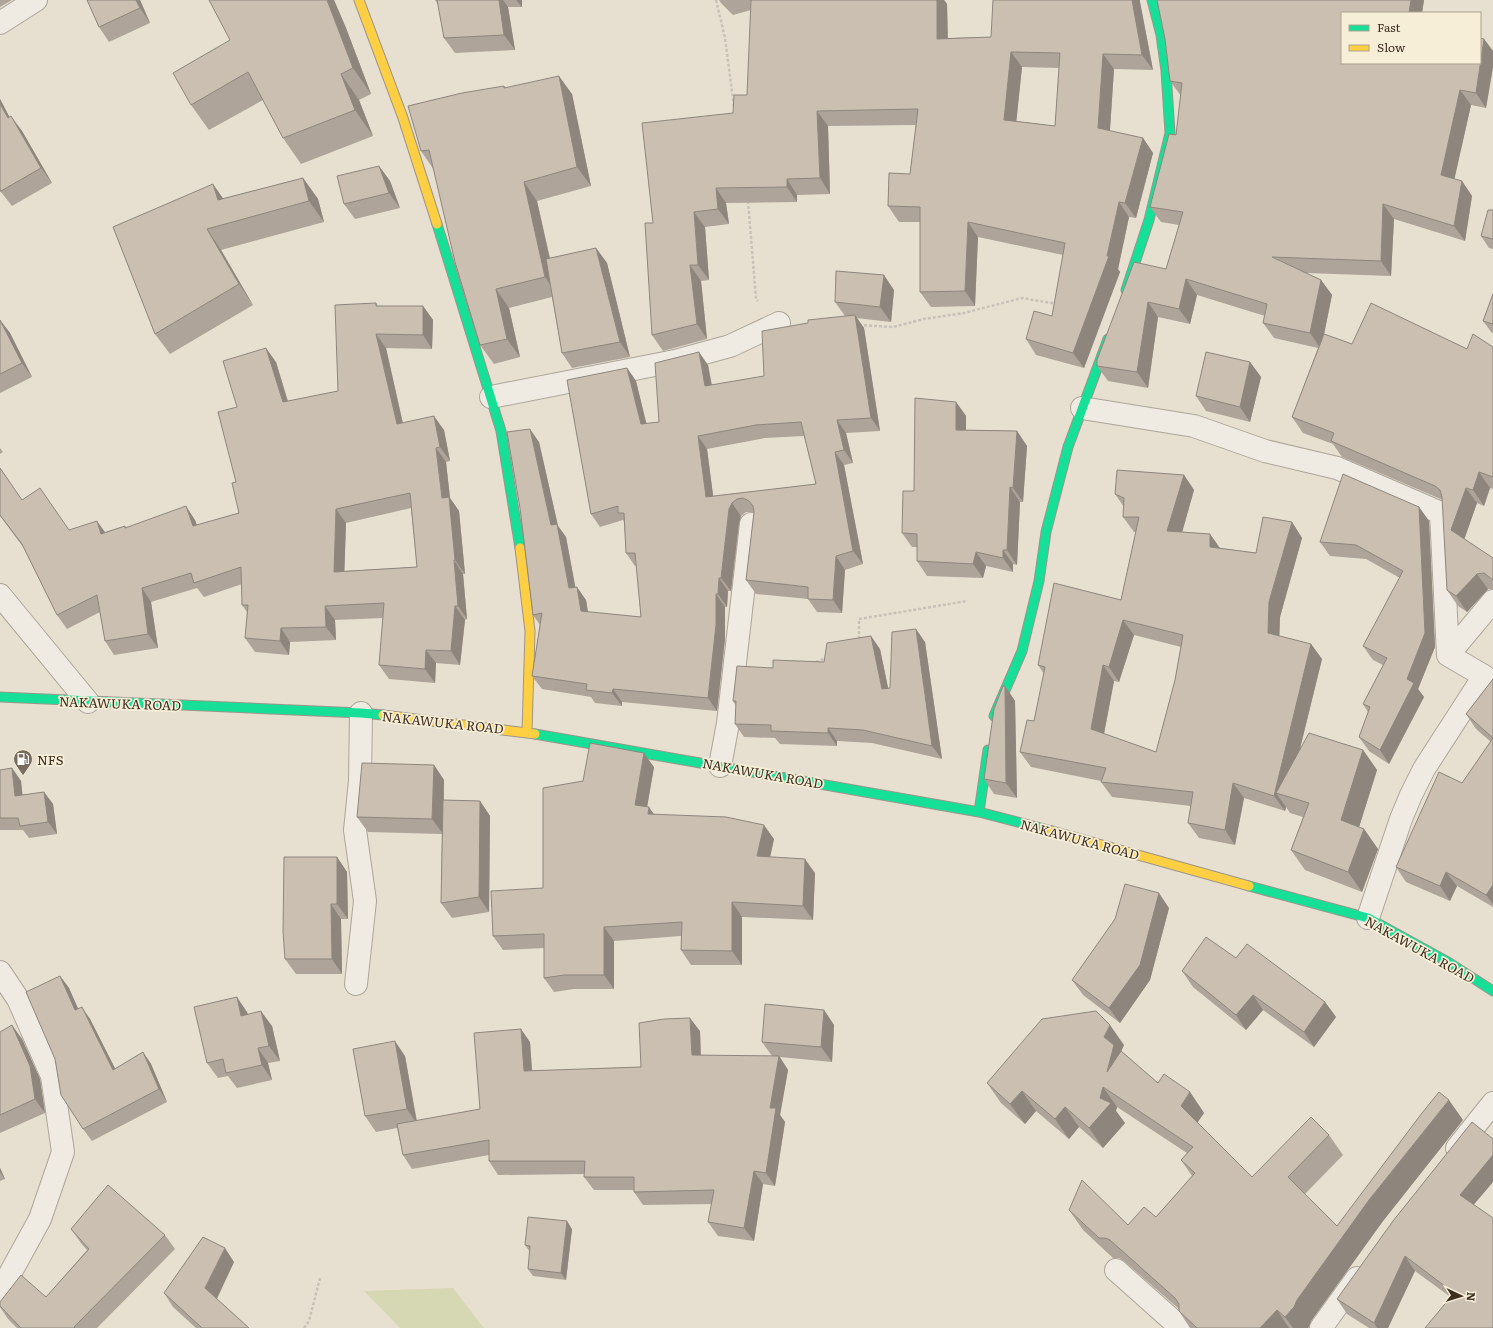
<svg xmlns="http://www.w3.org/2000/svg" width="1493" height="1328" font-family="Literata,serif">
<style>
.green{fill:#d6d7b3}
.lines{fill:none;stroke-linecap:round;stroke-linejoin:round}
.street-casing{stroke:#ada599;stroke-width:24}
.fast-casing{stroke:#9c958a;stroke-width:11}
.slow-casing{stroke:#9c958a;stroke-width:11}
.path{stroke:#c8c2b9;stroke-width:2.5;stroke-dasharray:3 2;stroke-linecap:butt}
.street{stroke:#efebe3;stroke-width:22}
.fast{stroke:#16e098;stroke-width:9}
.slow{stroke:#ffcf43;stroke-width:9}
.wall{fill:#afa499;fill-rule:evenodd}
.shaded-wall{fill:#8e867d}
.building{fill:#cbbfb2;stroke:#8e867d;fill-rule:evenodd}
.labels{text-anchor:middle;dominant-baseline:central;stroke-width:3.5;stroke-linejoin:round;paint-order:stroke}
.street-label{font-size:13px;fill:#3d2e20;stroke:#f7eed8}
.poi-label{font-size:13px;fill:#3d2e20;stroke:#f7eed8;text-anchor:start}
</style>
<rect width="100%" height="100%" fill="#e7e0d1"/>
<!-- green -->
<path class="green" d="M453,1288L484,1328H400L364,1291Z"/>
<g class="lines">
<defs>
<path id="street" d="M0,23L36,0
M491,397L675,361L730,346L779,323
M1082,408L1194,426L1265,451L1337,468L1441,513L1448,655
M0,595L88,702
M720,766L728,723L751,524
M1368,918L1401,819L1411,795L1424,769L1484,676L1448,655L1493,601
M0,972L18,999L52,1076L63,1152L40,1219L0,1292
M356,984L365,901L355,830L360,781L361,713
M1457,1148L1493,1103
M1116,1270L1181,1328
M1321,1328L1357,1278"/>
<path id="fast" d="M437,224L501,431L520,548
M1126,290L1149,220L1170,133L1166,71L1161,35L1152,0
M0,697L361,713L383,715
M994,716L1022,651L1039,581L1046,532L1068,447L1108,339
M535,734L979,812L1052,831
M979,812L988,750
M1249,886L1368,918L1448,962L1493,991"/>
<path id="slow" d="M359,0L403,118L437,224
M520,548L530,631L527,732
M383,715L535,734
M1052,831L1249,886"/>
</defs>
<!-- street casing -->
<use href="#street" class="street-casing"/>
<!-- fast casing -->
<use href="#fast" class="fast-casing"/>
<!-- slow casing -->
<use href="#slow" class="slow-casing"/>
<!-- path -->
<path class="path" d="M716,0L725,38L734,107
M748,201L756,299L758,301
M859,325L893,327L924,319L964,313L1022,298L1057,304
M859,639V619L967,601
M816,662L826,658
M304,1328L309,1321L320,1278"/>
<!-- street -->
<use href="#street" class="street"/>
<!-- fast -->
<use href="#fast" class="fast"/>
<!-- slow -->
<use href="#slow" class="slow"/>
</g>
<!-- wall -->
<path class="wall" d="M0,0H12L0,7Z
M87,0H140L150,23L109,42L99,27Z
M209,0H334L346,28L371,94L359,100L373,136L301,164L283,138L263,100L209,130L191,105L230,40Z
M435,0H522V7H508L515,50L455,53L444,38L438,4Z
M719,0H944L947,4L948,38L991,37L1140,2L1153,70L1114,69L1110,131L1143,138L1153,153L1136,218L1129,217L1118,269L1120,272L1084,368L1036,355L1026,339L1052,316L1063,255L978,237L975,306L931,307L920,292V222H899L888,206L910,174L916,125L828,126L830,194L797,195V202L726,203L729,224L705,227L709,280L701,281L707,339L663,351L652,335L653,223L747,95L751,10L733,15L721,3ZM1022,67L1059,68L1055,126L1016,121Z
M1157,0H1424L1422,13L1342,63L1484,39L1493,51V67L1486,108L1471,105L1454,179L1462,181L1472,196L1465,241L1394,219L1391,276L1306,273L1321,280L1332,295L1324,334L1352,344L1467,349L1493,347V489L1490,488L1484,506L1477,503L1464,539L1493,558V589H1488L1467,612L1458,606L1447,590L1443,500L1342,457L1333,444L1303,433L1292,417L1318,348L1274,338L1263,323L1265,316L1197,295L1190,324L1158,317L1148,388L1108,381L1097,366L1166,269L1179,225L1161,222L1150,207L1176,135L1181,96L1170,81L1165,39Z
M504,86L505,87L572,94L591,186L537,201L550,258L596,248L607,263L630,357L572,368L562,353L552,297L509,308L520,357L494,364L480,345L434,170L421,151Z
M0,99L9,117L22,131L52,183L12,206L1,192H0Z
M379,166L390,181L400,208L355,219L344,204Z
M303,178L318,199L324,222L221,250L253,305L170,354L155,334L113,227Z
M1493,210V249L1489,248L1481,236Z
M894,290L891,322L856,318L864,328L880,431L846,433L853,463L844,465L863,564L845,570L842,613L817,612L808,599L756,594L746,580L754,512H746L741,516L739,523L731,591H728L727,607H725V639L717,711L622,702V706L595,703L591,697L542,689L532,676L540,625L533,615L539,442L558,526L566,537L575,587L586,600L588,612L641,617L637,566H635L626,553L624,522L623,520L600,527L591,514L627,368L636,381L646,424L659,422L708,365L712,385L764,376L845,316L835,302ZM804,436L816,484L713,496L707,449L765,438Z
M1493,294V333H1492L1483,321Z
M376,303L378,306H423L433,320L432,349L386,348L403,423L444,430L450,461L446,462L450,498L459,511L465,574H463L467,619L465,620L460,665L436,663L435,683L389,679L379,665L383,618L335,620L336,640L290,642L289,655L255,652L245,638L247,612L242,605V584L204,597L197,588L151,602L158,648L114,655L105,641L100,612L67,629L57,615L23,547L0,516V468L22,500L69,530L105,532L125,526L126,528L195,520L197,525L239,513L236,482L237,407L276,362L288,401L338,391ZM411,508L417,567L344,571L346,523Z
M0,320L10,333L32,377L0,393Z
M1250,362L1261,377L1250,422L1206,411L1196,396Z
M956,402L966,416V430L1017,431L1027,446L1023,502H1020L1017,565L1013,564V572L986,566L983,578L927,576L917,561V547H912L902,533L914,491Z
M0,448L3,452L0,454Z
M1184,475L1194,490L1182,532L1210,534L1220,548L1256,553L1292,522L1302,538L1280,617L1279,636L1311,644L1322,659L1300,749L1363,750L1377,770L1359,827L1364,829L1378,849L1362,892L1305,870L1291,850L1303,817L1290,813L1286,807L1285,811L1244,798L1235,845L1199,838L1188,823L1191,806L1112,797L1101,782V781L1031,767L1020,752L1034,721L1044,674L1038,665L1121,600L1136,532H1134L1123,517L1124,507L1115,494ZM1134,635L1181,647L1175,680L1156,752L1104,734L1114,681L1119,682Z
M1419,507L1429,521L1435,647L1418,689L1424,697L1389,764L1369,751L1359,737L1368,712L1363,704L1383,665L1373,660L1363,646L1400,578L1366,559L1330,556L1320,542Z
M925,642L942,759L872,743L837,741V746L780,744L775,738L744,737L735,724L736,706L733,701L773,668L824,662L880,649L888,688H890Z
M1493,679V907L1457,886L1450,901L1406,882L1396,867L1462,783L1491,742L1476,729L1466,714Z
M1005,686L1015,701L1017,798L994,794L984,779Z
M434,765L444,780V800L480,801L490,816L489,912L452,918L441,903L442,834L368,832L357,817Z
M654,767L647,807L654,814L774,839L770,857L815,873L813,920L742,917V965H691L681,950V936L614,941V989H574L554,992L544,978V948L503,950L493,936L543,888L583,781Z
M12,768L21,781L22,795L44,792L53,804L57,834L29,838L23,830H0V770Z
M337,857L347,872L348,919H341L342,974H296L285,959Z
M1169,908L1150,980L1120,1023L1083,995L1072,980Z
M1236,958L1325,1002L1336,1017L1314,1047L1263,1010L1246,1030L1193,987L1182,971Z
M60,976L69,988L78,1009L90,1019L115,1069L143,1052L151,1064L167,1102L92,1141L83,1129Z
M824,1010L834,1025L832,1062L780,1057L788,1070L780,1115L785,1122L775,1186L763,1184L754,1241L718,1236L708,1222L712,1204L643,1205L634,1192V1190H594L584,1177V1174L498,1175L489,1161V1155L412,1169L403,1155L397,1128L376,1132L365,1116L405,1056L417,1121L480,1109L530,1042L532,1071L641,1067L700,1031L701,1055L772,1056L762,1042Z
M247,1012L248,1014L272,1026L280,1061L268,1063L272,1080L237,1088L228,1076L218,1078L207,1063Z
M0,1032L22,1039L40,1079L45,1113L0,1133Z
M1124,1045L1121,1051L1158,1083L1190,1092L1204,1113L1197,1123L1252,1177L1329,1135L1343,1155L1305,1194L1337,1226L1463,1120L1383,1221L1311,1321L1308,1328H1190L1179,1311V1309L1124,1261L1119,1258H1113L1083,1230L1069,1210L1128,1225L1156,1217L1192,1176L1181,1160L1187,1153L1117,1107L1116,1111L1125,1123L1103,1148L1079,1127L1069,1139L1036,1111L1025,1124L1001,1103L987,1083Z
M1493,1139V1182L1474,1204L1493,1328L1415,1271L1388,1328H1369L1347,1314L1337,1299Z
M0,1168L5,1179L0,1181Z
M71,1229L165,1235L175,1249L97,1328H17L8,1319L0,1307V1302L46,1297L87,1250L81,1243Z
M572,1229L566,1280L533,1276L528,1269L530,1252L525,1245Z
M234,1262L217,1299L249,1328H196L173,1307L164,1293Z"/>
<!-- shaded-wall -->
<path class="shaded-wall" d="M136,0H140L150,23L140,8Z
M327,0H334L346,28L371,94L353,68Z
M499,0H503L508,7L515,50L504,35Z
M516,0H522V7Z
M934,0H944L947,4L948,54L937,39Z
M1132,0H1140V2L1153,70L1142,55Z
M1411,0H1424L1422,13H1409Z
M1484,39L1493,51V67L1486,108L1476,93Z
M1011,52L1022,67L1015,135L1004,120Z
M1103,54L1114,69L1109,143L1098,128Z
M341,74L359,100L373,136L355,110Z
M559,76L572,94L591,186L577,167Z
M1460,90L1471,105L1452,190L1441,175Z
M0,99L18,133L8,118L0,104Z
M817,111L828,126L830,194L820,178Z
M11,116L22,131L52,183L41,168Z
M1143,138L1153,153L1136,218L1125,203Z
M379,166L390,181L400,208L389,193Z
M303,178L318,199L324,222L309,201Z
M787,179L797,195V202L787,187Z
M1462,181L1472,196L1465,241L1454,226Z
M524,182L537,201L558,296L545,277Z
M213,184L227,204L218,200Z
M716,188L726,203L729,224L718,209Z
M1119,202L1129,217L1118,269L1120,272L1084,368L1073,353L1107,256Z
M1383,204L1394,219L1391,276L1381,261Z
M694,212L705,227L709,280L698,265Z
M968,222L978,237L975,306L965,291Z
M207,229L221,250L253,305L239,284Z
M596,248L607,263L630,357L620,342Z
M690,265L701,281L707,339L697,324Z
M884,275L894,290L891,322L880,307Z
M1186,279L1197,295L1190,324L1179,309Z
M1321,280L1332,295L1321,349L1310,333Z
M496,289L509,308L520,357L507,339Z
M1148,302L1158,317L1148,388L1137,372Z
M423,306L433,320L432,349L423,335Z
M855,315L864,328L880,431L871,418Z
M0,320L10,333L32,377L22,363Z
M376,334L386,348L406,438L397,424Z
M266,348L276,362L292,416L283,402Z
M699,352L708,365L714,399L705,386Z
M1250,362L1261,377L1250,422L1240,407Z
M627,368L636,381L650,438L641,424Z
M956,402L966,416V444L956,430Z
M434,416L444,430L450,461L440,447Z
M837,420L846,433L853,463L844,450Z
M530,429L539,442L558,526L566,537L578,601L569,588L551,525Z
M1017,431L1027,446L1023,502L1013,488Z
M698,436L707,449L715,510L706,497Z
M436,448L446,462L450,498L459,511L465,574L455,560L442,498Z
M835,452L844,465L863,564L853,551Z
M1479,472L1490,488L1484,506L1473,490Z
M1184,475L1194,490L1178,547L1167,531Z
M1010,487L1020,502L1017,565L1007,550Z
M1466,488L1477,503L1462,546L1451,530Z
M732,503L741,516L739,523L731,591L721,578L729,509Z
M186,506L195,520L202,540L193,526Z
M1419,507L1429,521L1435,647L1418,689L1424,697L1389,764L1380,750L1407,679Z
M336,509L346,523L344,585L334,572Z
M97,521L107,535L101,534Z
M1292,522L1302,538L1280,617L1279,649L1268,633L1269,602Z
M1210,534L1221,550L1210,547Z
M1003,550L1013,564V572L1003,558Z
M976,552L986,566L983,578L973,564Z
M836,556L845,570L842,613L833,600Z
M454,560L463,574L467,619L458,606Z
M1477,574L1488,589L1467,612L1456,596Z
M719,578L728,591L727,607L718,594Z
M577,587L586,600L590,624L581,611Z
M142,588L151,602L158,648L148,634Z
M716,594L725,607V639L717,711L708,698Z
M325,606L335,620L336,640L326,627Z
M455,606L465,620L460,665L451,651Z
M1123,620L1134,635L1119,682L1109,667Z
M281,628L290,642L289,655L280,641Z
M916,629L925,642L942,759L932,746Z
M871,636L880,649L891,702L882,689Z
M1311,644L1322,659L1288,797L1276,793L1286,807L1285,811L1274,796Z
M426,650L436,663L435,683L425,669Z
M1103,665L1114,681L1102,744L1091,729Z
M1005,686L1015,701L1017,798L1006,783Z
M613,689L622,702V706L612,693Z
M828,728L837,741V746L828,733Z
M1363,750L1377,770L1355,840L1341,820Z
M644,753L654,767L645,819L635,805Z
M434,765L444,780L443,834L432,819Z
M12,768L21,781L24,808L15,796Z
M1233,783L1244,798L1235,845L1225,830Z
M44,792L53,804L57,834L48,822Z
M480,801L490,816L489,912L479,897Z
M649,807L659,822L648,814Z
M764,825L774,839L767,871L757,856Z
M1364,829L1378,849L1362,892L1348,872Z
M337,857L347,872L348,919L337,904Z
M805,859L815,873L813,920L803,906Z
M1446,872L1457,886L1450,901L1440,886Z
M1493,885V904L1486,895Z
M1159,893L1169,908L1150,980L1120,1023L1109,1008Z
M732,902L742,917V965L732,951Z
M331,904L341,919L342,974L332,959Z
M604,927L614,941V989L604,975Z
M60,976L69,988L84,1022L75,1010Z
M1253,995L1263,1010L1246,1030L1236,1015Z
M237,997L247,1012L252,1031L241,1016Z
M1325,1002L1336,1017L1314,1047L1304,1032Z
M82,1007L90,1019L122,1082L113,1070Z
M824,1010L834,1025L832,1062L821,1047Z
M261,1011L272,1026L280,1061L269,1046Z
M690,1018L700,1031L701,1068L692,1055Z
M12,1025L22,1039L40,1079L45,1113L35,1099Z
M1110,1025L1124,1045L1120,1054L1107,1072L1104,1037Z
M521,1029L530,1042L533,1085L524,1071Z
M395,1041L405,1056L417,1124L407,1109Z
M258,1048L268,1063L272,1080L262,1065Z
M143,1052L151,1064L167,1102L159,1089Z
M779,1056L788,1070L780,1115L785,1122L775,1186L766,1173L770,1108Z
M1103,1087L1117,1107L1116,1111L1125,1123L1103,1148L1089,1128L1100,1098Z
M1022,1091L1036,1111L1025,1124L1010,1104Z
M1190,1092L1204,1113L1195,1126L1181,1106Z
M1449,1100L1463,1120L1383,1221L1311,1321L1309,1327L1308,1328H1293L1285,1317L1297,1300L1369,1200Z
M1065,1107L1079,1127L1069,1139L1055,1119Z
M1493,1155V1182L1470,1209L1460,1195Z
M0,1168L5,1179L0,1172Z
M754,1171L763,1184L754,1241L744,1228Z
M567,1221L572,1229L566,1280L561,1273Z
M225,1248L234,1262L215,1302L205,1288Z
M1405,1256L1415,1271L1388,1328H1377L1374,1323Z
M1277,1310L1289,1328H1260Z"/>
<!-- building -->
<path class="building" d="M87,0H136L140,8L99,27Z
M209,0H327L353,68L341,74L355,110L283,138L248,72L191,105L173,73L230,40Z
M437,0H499L504,35L444,38Z
M751,0H937V39L991,37L993,0H1132L1142,55L1103,54L1098,128L1143,138L1125,203L1119,202L1107,256H1109L1073,353L1026,339L1034,311L1052,316L1065,243L968,222L965,291L920,292V207L888,206L889,173L910,174L918,109L817,111L820,178L787,179V187L716,188L718,209L694,212L698,265H690L697,324L652,335L645,223H653L642,123L733,113L734,95H747ZM1011,52L1060,53L1055,126L1004,120Z
M1157,0H1411L1409,13H1342V63H1480V38L1484,39L1476,93L1460,90L1441,175L1462,181L1454,226L1383,204L1381,261L1272,257L1321,280L1310,333L1263,323L1267,304L1186,279L1179,309L1148,302L1137,372L1097,366V360L1134,262L1166,269L1183,212L1150,207L1169,134L1176,135L1182,83L1170,81L1165,39Z
M559,76L577,167L524,182L545,277L496,289L507,339L480,345L455,262L429,150L421,151L408,106L462,93L504,86V88Z
M0,104L8,118L11,116L41,168L1,191L0,189Z
M379,166L389,193L344,204L337,176Z
M303,178L309,201L207,229L239,284L155,334L113,227L213,184L218,200Z
M1488,210H1493V239L1481,236Z
M596,248L620,342L562,353L546,259Z
M836,271L884,275L880,307L835,302Z
M1493,294V324L1483,321Z
M376,303V306H423V335L376,334L397,424L434,416L440,447L436,448L442,498L449,497L455,560H454L458,606H455L451,651L426,650L425,669L379,665L384,603L325,606L326,627L281,628L280,641L245,638L248,605H242L241,567L194,583L191,573L142,588L148,634L105,641L97,595L57,615L22,544L0,515V468L22,500L40,488L69,530L97,521L101,534L125,526V528L186,506L193,526L239,513L232,483L236,482L218,412L237,407L223,361L266,348L283,402L338,391L335,305ZM410,493L417,567L334,572L336,509Z
M1371,303L1467,349L1473,334L1493,347V477L1479,472L1473,490L1466,488L1451,530L1493,558V580L1484,573L1477,574L1456,596L1447,590L1442,497L1440,490L1435,486L1331,441L1334,433L1292,417L1324,334L1352,344Z
M855,315L871,418L837,420L844,450L835,452L853,551L836,556L833,600L808,599V587L746,580L754,512L753,506L749,501L743,498L737,499L732,503L729,509L721,578H719L718,594H716V625L708,698L613,689L612,693L586,690L587,684L532,676L542,613L533,615L520,508L507,432L530,429L551,525L557,524L569,588L577,587L581,611L641,617L635,553H626L624,513H618V506L591,514L567,380L627,368L641,424L659,422L655,363L699,352L705,386L764,376L762,331L808,323V320ZM801,422L816,484L706,497L698,436L756,425Z
M0,320L22,363L0,374Z
M1206,352L1250,362L1240,407L1196,396Z
M915,398L956,402V430L1017,431L1013,488L1010,487L1007,550H1003V558L976,552L973,564L917,561V534L902,533L903,491H914Z
M1117,470L1184,475L1167,531L1210,534V547L1256,553L1263,517L1292,522L1269,602L1268,633L1311,644L1274,796L1233,783L1225,830L1188,823L1193,792L1101,782L1106,768L1020,752L1027,720L1034,721L1045,667L1038,665L1054,583L1121,600L1139,517H1123L1124,498L1115,494ZM1123,620L1183,635L1175,680L1156,752L1091,729L1103,665L1109,667Z
M1343,474L1419,507L1425,633L1407,679L1414,683L1380,750L1359,737L1370,707L1363,704L1387,658L1363,646L1403,571L1356,545L1320,542Z
M916,629L932,746L863,730L828,728V733L771,731V725L735,724L736,701H733L737,666L773,668V660L824,662L827,643L871,636L882,689L890,688L892,632Z
M1493,679V738L1466,714Z
M1003,686H1005L1006,783L984,779L994,709Z
M1309,733L1363,750L1341,820L1364,829L1348,872L1291,850L1309,803L1276,793Z
M1493,738V885L1486,895L1446,872L1440,886L1396,867L1439,772L1462,783Z
M590,743L644,753L635,805L649,807L648,814L726,817L764,825L757,856L805,859L803,906L732,902V951L681,950L682,922L604,927V975H564L544,978V934L493,936L491,891L543,888V788L583,781Z
M362,763L434,765L432,819L357,817Z
M12,768L15,796L44,792L48,822L20,826L18,818H0V770Z
M443,800L480,801L479,897L441,903Z
M284,857H337V904H331L332,959H285L283,932Z
M1125,884L1159,893L1140,965L1109,1008L1072,980L1115,919Z
M1206,937L1236,958L1247,944L1325,1002L1304,1032L1253,995L1236,1015L1182,971Z
M60,976L75,1010L82,1007L113,1070L143,1052L159,1089L83,1129L61,1095L55,1059L26,992Z
M237,997L241,1016L261,1011L269,1046L258,1048L262,1065L226,1073L223,1059L207,1063L194,1007Z
M765,1004L824,1010L821,1047L762,1042Z
M1096,1011L1110,1025L1104,1037L1114,1045L1107,1072L1121,1051L1158,1083L1164,1074L1190,1092L1181,1106L1252,1177L1311,1117L1329,1135L1288,1177L1337,1226L1422,1113L1439,1092L1449,1100L1369,1200L1297,1300L1294,1307L1285,1317L1277,1310L1260,1328H1197L1179,1311V1304L1175,1298L1110,1240L1105,1238H1099L1069,1210L1082,1180L1128,1225L1144,1207L1156,1217L1195,1173L1181,1160L1193,1147L1103,1087L1100,1098L1111,1103L1089,1128L1065,1107L1055,1119L1022,1091L1010,1104L987,1083L1042,1019Z
M690,1018L692,1055L779,1056L770,1108H776L766,1173L754,1171L744,1228L708,1222L714,1190L634,1192V1177H584L585,1161H489V1140L403,1155L397,1124L480,1109L474,1033L521,1029L524,1071L641,1067L639,1023L664,1019Z
M12,1025L30,1066L35,1099L0,1115V1032Z
M395,1041L407,1109L365,1116L353,1049Z
M1472,1122L1493,1139V1155L1460,1195L1493,1218V1328H1425L1454,1293L1405,1256L1374,1323L1337,1299L1393,1221Z
M108,1185L165,1235L74,1327L75,1328H21L0,1306V1302L21,1275L46,1297L89,1249L71,1229Z
M528,1217L567,1221L561,1273L528,1269L530,1246L525,1245Z
M203,1237L225,1248L205,1288L249,1328H202L164,1293Z"/>
<!-- icons -->
<defs>
<symbol id="fuel-pin" viewBox="-11 -11 22 30"><path d="M0 17L-7.5 6A9.5 9.5 0 1 1 7.5 6Z" fill="#786c5e" stroke="#f7eed8"/><path d="M-5.5-6h7V0h2V4h1.3V-2.5L3-4.5l.8-.8L6-3V5H2.5V1h-1V6h-7ZM-4.2-4.7v3.2H.2V-4.7Z" fill="#fff"/></symbol>
</defs>
<g fill-rule="evenodd">
<use href="#fuel-pin" x="12" y="748" width="22" height="30"/>
</g>
<g class="labels">
<!-- street labels -->
<g class="street-label">
<text transform="translate(120 703) rotate(2)">NAKAWUKA ROAD</text>
<text transform="translate(443 722) rotate(6)">NAKAWUKA ROAD</text>
<text transform="translate(763 773) rotate(10)">NAKAWUKA ROAD</text>
<text transform="translate(1080 839) rotate(15)">NAKAWUKA ROAD</text>
<text transform="translate(1420 949) rotate(29)">NAKAWUKA ROAD</text>
</g>
<!-- poi labels -->
<g class="poi-label">
<text x="37" y="759">NFS</text>
</g>
</g>
<!-- legend -->
<rect x="1341" y="12" width="140" height="52" fill="#f7eed8" stroke="#ada18e"/>
<rect x="1349" y="25" width="20" height="6" fill="#16e098" stroke="#ada18e"/>
<text x="1377" y="32" font-size="12" fill="#3d2e20">Fast</text>
<rect x="1349" y="45" width="20" height="6" fill="#ffcf43" stroke="#ada18e"/>
<text x="1377" y="52" font-size="12" fill="#3d2e20">Slow</text>
<!-- north arrow -->
<g transform="translate(1461 1296) rotate(94)" stroke="#f7eed8" stroke-width="3" paint-order="stroke">
<path d="M0-3L7 15L0 10L-7 15Z" fill="#3d2e20"/>
<text y="-6" font-size="11" font-weight="bold" text-anchor="middle" fill="#3d2e20">N</text>
</g>
</svg>
